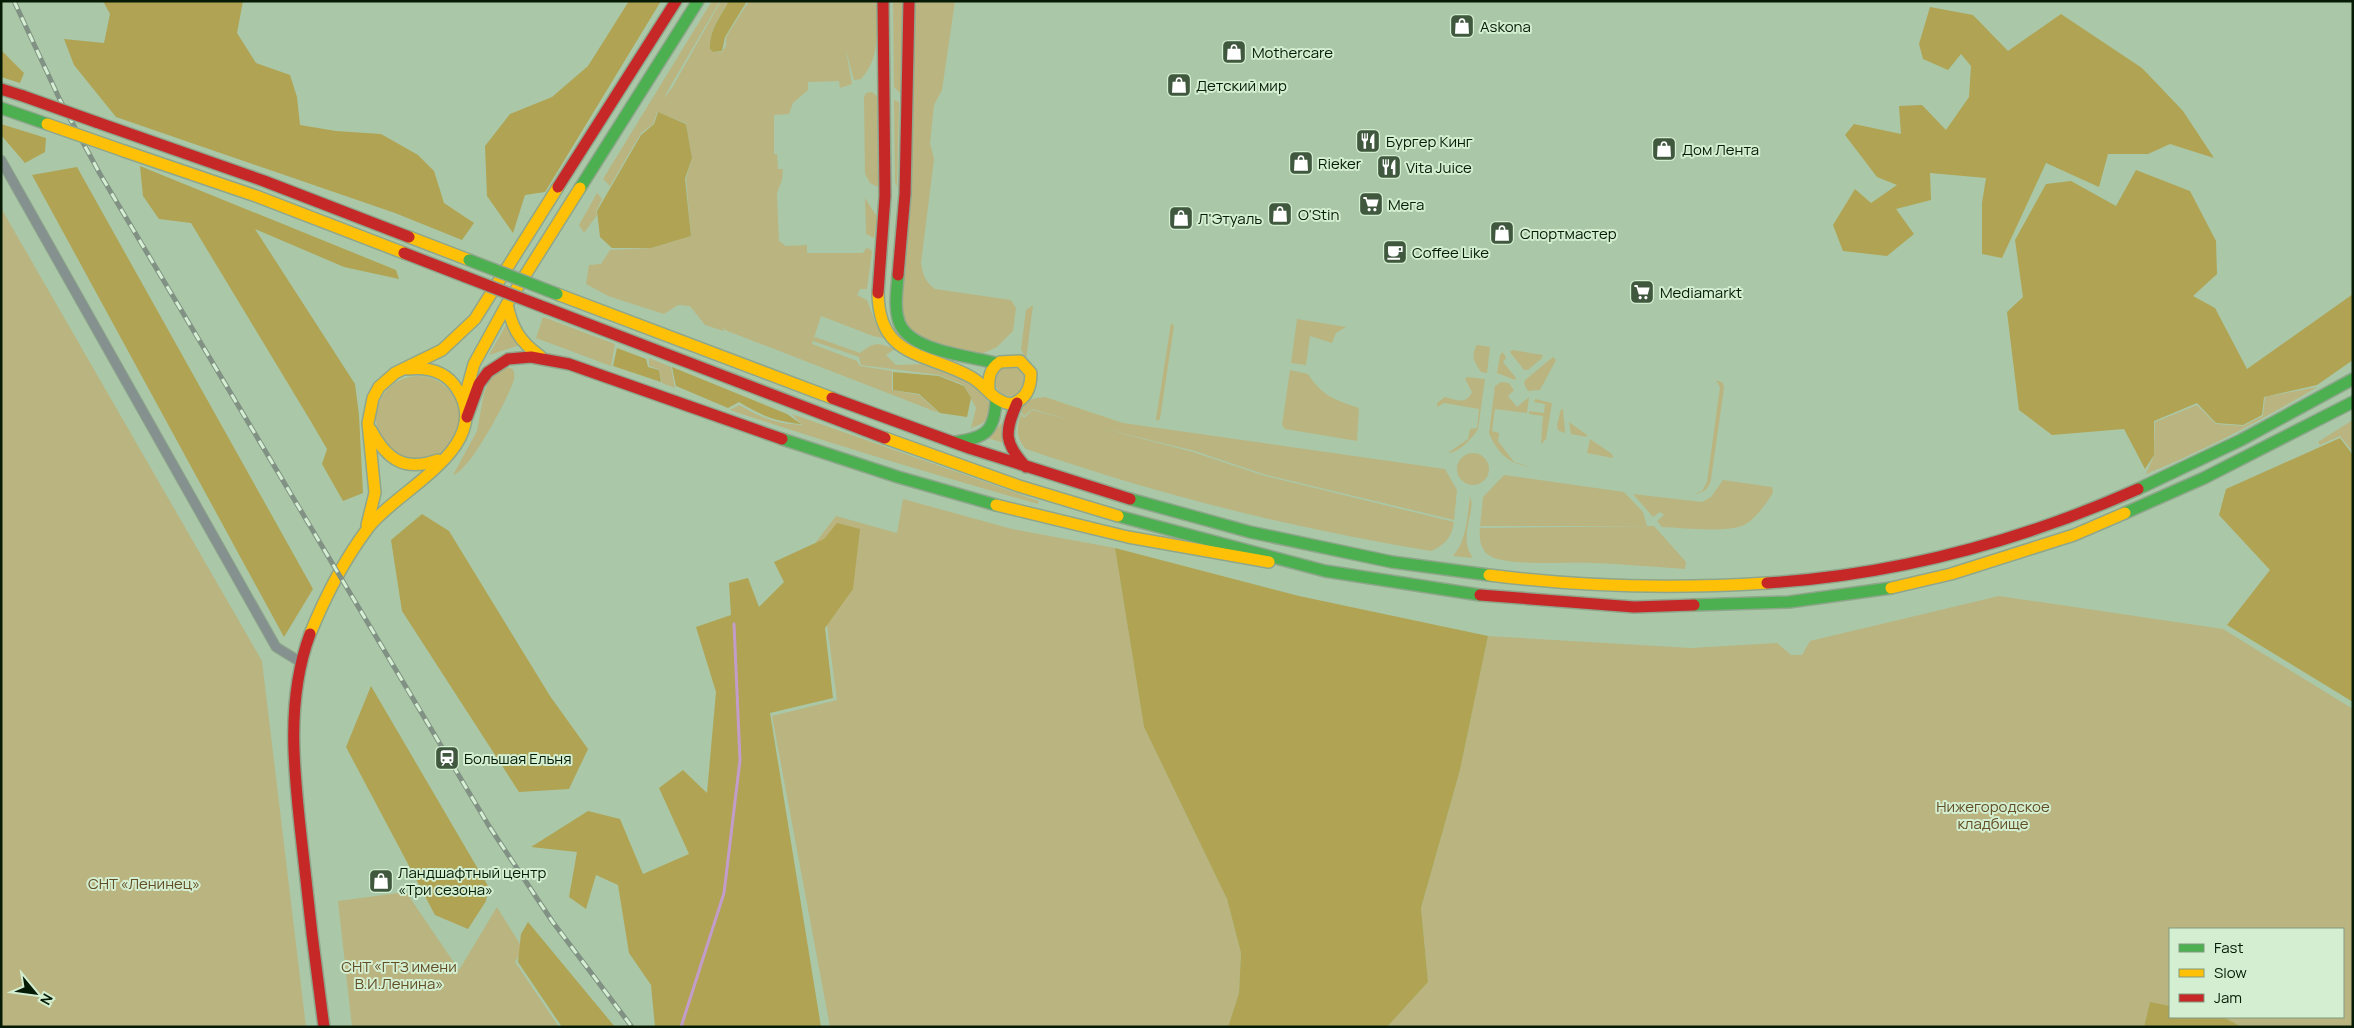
<svg xmlns="http://www.w3.org/2000/svg" width="2354" height="1028" font-family="Manrope,sans-serif">
<style>
.green{fill:#bab480}
.forest{fill:#b0a353}
.lines{fill:none;stroke-linecap:round;stroke-linejoin:round}
.stream{stroke:#c29dc9;stroke-width:3}
.street-casing{stroke:#8fa68c;stroke-width:11}
.fast-casing{stroke:#8fa68c;stroke-width:14}
.slow-casing{stroke:#8fa68c;stroke-width:14}
.jam-casing{stroke:#8fa68c;stroke-width:14}
.street{stroke:#84918e;stroke-width:9}
.fast{stroke:#4caf50;stroke-width:11}
.slow{stroke:#ffc107;stroke-width:11}
.jam{stroke:#c62828;stroke-width:11}
.rail-casing{stroke:#819285;stroke-width:5}
.rail{stroke:#d3eed0;stroke-width:3;stroke-dasharray:9;stroke-linecap:butt}
.fast-bridge-casing{stroke:#8fa68c;stroke-width:14;stroke-linecap:butt}
.slow-bridge-casing{stroke:#8fa68c;stroke-width:14;stroke-linecap:butt}
.jam-bridge-casing{stroke:#8fa68c;stroke-width:14;stroke-linecap:butt}
.fast-bridge{stroke:#4caf50;stroke-width:11}
.slow-bridge{stroke:#ffc107;stroke-width:11}
.jam-bridge{stroke:#c62828;stroke-width:11}
.labels{text-anchor:middle;dominant-baseline:central;stroke-width:4;stroke-linejoin:round;paint-order:stroke}
.poi-label{font-size:15px;fill:#061b05;stroke:#d3eed0;text-anchor:start}
.park-label{font-size:15px;fill:#624d24;stroke:#d3eed0}
</style>
<rect width="100%" height="100%" fill="#aac8a7"/>
<!-- green -->
<path class="green" d="M712,1H720L663,99L672,88L721,1H729C719,17 709,30 710,49L713,52H722L726,46V37L749,1H876C877,29 881,58 861,79L854,80L846,50L852,84L840,88L839,81L808,82V90L793,103L789,114L774,115V154H777L778,169H783L782,180L777,193L779,241L786,246L807,245V253H863L866,248L870,249L872,252L867,289H860L857,295L867,300L876,324L887,339L873,336L821,316L812,344L857,361L860,366L892,371V390L919,395L939,413L725,330L723,326L724,331L705,325L690,306L678,305L664,314L608,296L586,284L589,265L601,264L610,250L651,248L691,236L686,179L692,158L686,123L657,112L653,124L641,133L610,186L603,179Z
M893,1H906L904,97L894,87Z
M915,1H955L942,90L934,105L930,143L934,159L921,263C923,275 925,282 935,289L1011,300L1016,308L1013,331L997,347L986,352L978,354L930,345L908,332L899,304L912,185V25Z
M872,92L877,96L878,187L870,183L865,174L864,97L866,93Z
M894,100L899,102L897,187L895,182Z
M597,193L602,199L596,211L597,215L584,233L579,225Z
M865,198L877,217L874,238L866,234Z
M1,208L262,661L306,1027H1Z
M1033,305L1026,360L1021,349L1026,310Z
M543,317L615,344L611,366L536,338Z
M1297,319L1346,327L1336,333L1332,343L1310,336L1306,365L1291,363Z
M1171,323L1174,326L1160,419L1157,421L1156,419Z
M506,325L520,345L489,355Z
M815,337L860,353C875,341 878,343 895,349L886,355L896,365C913,365 934,362 950,369C973,378 1015,415 971,428L976,408L964,385L939,375L861,365L859,357L813,341Z
M1477,345L1490,347L1487,373L1481,372C1475,363 1470,356 1477,345Z
M1512,350L1543,355L1541,359L1528,370H1524L1510,352Z
M1503,352L1506,358L1503,362L1516,378L1515,380L1497,373L1500,355Z
M1553,357L1556,360L1540,390L1528,391L1524,384L1525,380Z
M649,358L671,367L675,388L662,383L659,369L649,366Z
M995 381a15 15 0 1 1 30 0a15 15 0 1 1-30 0Z
M506,367L513,369C514,373 515,376 514,380C508,398 470,471 453,475L477,431L484,393L490,378L495,372Z
M1290,370L1308,374C1322,396 1335,400 1359,408L1357,441L1285,429L1282,425Z
M376 418a42 42 0 1 1 84 0a42 42 0 1 1-84 0Z
M1467,377L1485,379L1478,429C1473,438 1458,453 1448,453L1468,439L1470,429L1477,428L1479,409L1444,403L1437,407V403L1445,397C1456,400 1466,405 1472,392L1465,379Z
M1716,380L1723,383L1724,388L1711,479C1709,489 1703,493 1694,494L1702,491L1707,482L1720,387Z
M1501,382L1509,383L1514,390L1508,396L1517,407L1529,397L1527,413L1495,409L1492,431L1499,433L1498,441L1514,462L1530,467C1509,464 1497,453 1489,433L1495,386Z
M2317,387C2262,420 2205,450 2146,474L2154,455L2155,422L2197,405L2216,424L2243,426L2263,416L2265,397Z
M1045,397L1123,423L1445,469L1457,490L1454,520L1263,474L1195,451L1081,423L1032,409L1024,416L1021,411C1025,399 1033,398 1045,397Z
M1535,399L1552,403L1546,439L1541,444L1543,416L1529,414V411L1544,413L1545,404L1534,402Z
M739,405C762,418 775,424 802,425L792,414L1039,501L1038,504C934,475 832,444 730,410Z
M1007,405H1011L1004,443L988,438L1004,421Z
M1561,409H1563L1565,431L1564,433L1558,430L1557,425Z
M1032,410L1193,452L1262,475L1454,522C1452,537 1445,545 1431,551C1291,528 1160,495 1026,449C1015,437 1017,428 1021,414L1024,418Z
M2353,420V452L2340,436L2320,445L2318,442Z
M1569,422L1587,435V437L1571,434Z
M1590,439L1612,454L1613,458L1587,453Z
M1457 469a16 16 0 1 1 32 0a16 16 0 1 1-32 0Z
M1504,475L1624,492L1643,512L1647,526H1480L1483,497Z
M1723,480L1772,487L1773,493C1766,503 1756,519 1744,525C1725,533 1684,528 1662,527L1657,521L1664,515L1660,512L1653,517L1633,494L1702,502L1711,497Z
M1470,497C1477,510 1457,536 1473,558L1453,556C1467,540 1467,518 1470,497Z
M903,499L1012,529L1115,548L1144,727L1227,899L1241,953L1239,993L1228,1027H830L772,716L837,700L816,542L836,516L897,533Z
M1654,526L1686,562L1685,569C1654,567 1623,564 1592,563C1569,562 1512,566 1492,557C1480,551 1479,539 1480,528Z
M1999,596L2223,629L2353,709V1027H2242L2223,1017H2343V929H2170V1006L2150,1003L2144,1027H1387L1428,982L1421,908L1460,770L1488,636L1691,648L1777,643L1791,655H1802L1810,641Z
M406,892L459,970L497,907L523,949L515,962L559,1027H352L338,901Z"/>
<!-- forest -->
<path class="forest" d="M103,1H243L237,33L256,63L290,75L297,97L300,125L336,131L381,134L418,155L434,171L444,203L474,223L462,240L395,213L116,117L74,65L64,39L104,43L110,14Z
M629,1H661L545,192L525,195L513,233L487,196L485,146L510,114L552,97L588,66Z
M729,1H747L725,37L722,51L713,52L710,49C709,30 720,17 729,1Z
M1930,7L1973,15L2008,51L2061,14L2142,68L2183,111L2214,158L2170,144L2148,154H2108L2099,187L2046,163L2002,258L1982,254V203L1986,178L1930,173L1931,200L1896,209L1914,234L1887,256L1843,251L1833,225L1855,189L1871,203L1897,185L1877,177L1845,135L1854,124L1901,134L1899,106L1922,105L1946,130L1969,97L1971,66L1961,54L1948,70L1923,59L1919,44Z
M1,50L24,73L20,83L1,77Z
M658,112L686,124L692,158L685,179L691,236L651,248H612L600,237L597,211L641,135L654,124Z
M1,124L46,138L45,152L25,163L1,135Z
M140,166L396,270L399,279L344,267L255,229L355,384L359,415L363,493L343,501L322,464L327,449L310,420L191,223L159,219L143,196Z
M77,167L313,589L284,637L32,175Z
M2136,170L2190,191L2216,241L2217,274L2193,296L2215,308L2247,369L2353,294V360L2317,385L2264,397L2262,415L2243,425L2216,423L2197,403L2154,421V455L2145,469L2124,429L2052,435L2019,410L2007,312L2023,297L2015,240L2046,184L2071,181L2116,206Z
M617,348L646,359L648,367L659,370L661,382L613,366Z
M672,367L787,414L801,424C775,421 762,416 739,402L728,408L676,386Z
M893,372L939,376L964,386L971,398L967,417L940,413L919,394L893,390Z
M2340,438L2353,455V702L2227,625L2270,570L2219,515L2226,489Z
M422,514L449,531L550,696L588,749L569,789L519,792L402,611L391,540Z
M837,523L860,529L853,589L825,628L833,698L770,713L821,1027H655L651,985L629,953L618,885L596,875L586,909L569,897L577,852L531,847L588,811L620,819L643,874L689,854L659,788L683,770L707,793L716,692L696,627L731,615L729,583L748,578L759,607L784,582L774,562L824,539Z
M1115,548L1299,596L1488,636L1460,770L1421,908L1428,982L1387,1027H1228L1239,993L1241,953L1227,899L1144,727Z
M371,686L488,886L486,901L468,929L435,915L346,747Z
M528,922L615,1027H562L518,962L521,934Z
M2150,1002L2170,1006V1017H2223L2242,1027H2144Z"/>
<g class="lines">
<!-- stream -->
<path class="stream" d="M681,1027L724,893L740,760L734,624"/>
<defs>
<path id="street" d="M1,160L276,647L302,663"/>
<path id="fast" d="M1,108L47,124
M580,188L698,1
M898,275C897,290 894,307 899,322C909,351 969,356 996,363
M782,439L898,477L996,505
M955,442C986,438 995,431 996,399
M2138,489L2241,440L2353,379
M1130,499L1250,532L1392,562L1489,575
M2125,513L2204,478L2353,402
M1118,516L1325,571L1480,595
M1694,605L1789,602L1891,588"/>
<path id="slow" d="M124,151L256,196L404,253
M409,237L469,260
M878,293C879,359 926,352 971,377C986,385 993,402 1011,404C1026,400 1031,388 1031,373L1020,361L1000,362C990,369 988,377 989,389
M557,294L832,398
M507,304C512,328 520,342 540,356
M464,400L474,364L507,304L580,188
M371,430C387,460 405,472 438,460
M885,438L1019,486L1118,516
M996,505L1128,537L1269,562
M367,525L375,493L368,423L373,398L379,387L395,373L442,350L475,319L558,187
M1489,575C1581,587 1675,589 1767,583
M1891,588L1951,574L2074,535L2125,513
M310,634C325,597 344,560 368,528C396,490 496,447 457,389C446,371 428,367 408,369"/>
<path id="jam" d="M1,89L23,96
M96,122L264,181L409,237
M558,187L676,1
M404,253L466,277
M898,275L905,194L909,1
M878,293L885,196L883,1
M546,308L885,438
M832,398L969,448L1130,499
M1017,403C1004,433 1004,443 1026,467
M467,417L479,384L488,372L508,359L531,357L569,364L782,439
M1767,583C1895,575 2021,541 2138,489
M1480,595L1634,607L1694,605
M310,634C284,704 295,780 303,853C309,911 316,969 324,1027"/>
</defs>
<!-- street casing -->
<use href="#street" class="street-casing"/>
<!-- fast casing -->
<use href="#fast" class="fast-casing"/>
<!-- slow casing -->
<use href="#slow" class="slow-casing"/>
<!-- jam casing -->
<use href="#jam" class="jam-casing"/>
<!-- street -->
<use href="#street" class="street"/>
<!-- fast -->
<use href="#fast" class="fast"/>
<!-- slow -->
<use href="#slow" class="slow"/>
<!-- jam -->
<use href="#jam" class="jam"/>
<defs>
<path id="rail" d="M14,1L60,100L100,174L489,826L552,921L632,1027"/>
</defs>
<!-- rail casing -->
<use href="#rail" class="rail-casing"/>
<!-- rail -->
<use href="#rail" class="rail"/>
<defs>
<path id="fast-bridge" d="M469,260L557,294"/>
<path id="slow-bridge" d="M47,124L124,151"/>
<path id="jam-bridge" d="M23,96L96,122
M466,277L546,308"/>
</defs>
<!-- fast-bridge casing -->
<use href="#fast-bridge" class="fast-bridge-casing"/>
<!-- slow-bridge casing -->
<use href="#slow-bridge" class="slow-bridge-casing"/>
<!-- jam-bridge casing -->
<use href="#jam-bridge" class="jam-bridge-casing"/>
<!-- fast-bridge -->
<use href="#fast-bridge" class="fast-bridge"/>
<!-- slow-bridge -->
<use href="#slow-bridge" class="slow-bridge"/>
<!-- jam-bridge -->
<use href="#jam-bridge" class="jam-bridge"/>
</g>
<!-- icons -->
<defs>
<symbol id="shop-square" viewBox="-11 -11 22 22"><rect x="-9" y="-9" width="18" height="18" rx="4" fill="#3f583e" stroke="#d3eed0"/><path d="M-5-2.5h2.3a2.7 3.5 0 0 1 5.4 0H5L5.5 6h-11ZM-1.5-2.5h3a1.5 2.3 0 0 0-3 0Z" fill="#fff"/></symbol>
<symbol id="restaurant-square" viewBox="-11 -11 22 22"><rect x="-9" y="-9" width="18" height="18" rx="4" fill="#3f583e" stroke="#d3eed0"/><path d="M-5-6h1v4h1v-4h1v4h1v-4h1v5L-1.5 .5V6h-2V.5L-5-1ZM5-6V6H3V1.5H1.5Q1.5-4 5-6Z" fill="#fff"/></symbol>
<symbol id="supermarket-square" viewBox="-11 -11 22 22"><rect x="-9" y="-9" width="18" height="18" rx="4" fill="#3f583e" stroke="#d3eed0"/><path d="M-6-5.5h2.5l.6 2H6L4.5 2H-2.5L-4.4-4H-6ZM-1.5 3.2a1.3 1.3 0 1 0 .1 0ZM3 3.2a1.3 1.3 0 1 0 .1 0Z" fill="#fff"/></symbol>
<symbol id="cafe-square" viewBox="-11 -11 22 22"><rect x="-9" y="-9" width="18" height="18" rx="4" fill="#3f583e" stroke="#d3eed0"/><path d="M-5.5-4.5H6V0H3Q3 3.5 0 3.5H-2.5Q-5.5 3.5-5.5 0ZM3-3.2v2h1.7v-2ZM-6 4.5H4V6H-6Z" fill="#fff"/></symbol>
<symbol id="station-square" viewBox="-11 -11 22 22"><rect x="-9" y="-9" width="18" height="18" rx="4" fill="#3f583e" stroke="#d3eed0"/><path d="M-3-6H3Q5-6 5-4V2Q5 4 3 4L4.5 6H3L1.5 4h-3L-3 6H-4.5L-3 4Q-5 4-5 2V-4Q-5-6-3-6ZM-3.5-4v3h7v-3ZM-3.5 1v1.5H-2V1ZM2 1v1.5H3.5V1Z" fill="#fff"/></symbol>
</defs>
<g fill-rule="evenodd">
<use href="#shop-square" x="1448" y="12" width="28" height="28"/>
<use href="#shop-square" x="1220" y="38" width="28" height="28"/>
<use href="#shop-square" x="1165" y="71" width="28" height="28"/>
<use href="#restaurant-square" x="1354" y="127" width="28" height="28"/>
<use href="#shop-square" x="1650" y="135" width="28" height="28"/>
<use href="#shop-square" x="1287" y="149" width="28" height="28"/>
<use href="#restaurant-square" x="1375" y="153" width="28" height="28"/>
<use href="#supermarket-square" x="1357" y="190" width="28" height="28"/>
<use href="#shop-square" x="1266" y="200" width="28" height="28"/>
<use href="#shop-square" x="1167" y="204" width="28" height="28"/>
<use href="#shop-square" x="1488" y="219" width="28" height="28"/>
<use href="#cafe-square" x="1381" y="238" width="28" height="28"/>
<use href="#supermarket-square" x="1628" y="278" width="28" height="28"/>
<use href="#station-square" x="433" y="744" width="28" height="28"/>
<use href="#shop-square" x="367" y="867" width="28" height="28"/>
</g>
<g class="labels">
<!-- poi labels -->
<g class="poi-label">
<text x="1480" y="26">Askona</text>
<text x="1252" y="52">Mothercare</text>
<text x="1196" y="85">Детский мир</text>
<text x="1386" y="141">Бургер Кинг</text>
<text x="1682" y="149">Дом Лента</text>
<text x="1318" y="163">Rieker</text>
<text x="1406" y="167">Vita Juice</text>
<text x="1388" y="204">Мега</text>
<text x="1298" y="214">O'Stin</text>
<text x="1198" y="218">Л'Этуаль</text>
<text x="1520" y="233">Спортмастер</text>
<text x="1412" y="252">Coffee Like</text>
<text x="1660" y="292">Mediamarkt</text>
<text x="464" y="758">Большая Ельня</text>
<text x="398" y="872">Ландшафтный центр<tspan x="398" dy="17">«Три сезона»</tspan></text>
</g>
<!-- park labels -->
<g class="park-label">
<text x="1993" y="806">Нижегородское<tspan x="1993" dy="17">кладбище</tspan></text>
<text x="144" y="883">СНТ «Ленинец»</text>
<text x="399" y="966">СНТ «ГТЗ имени<tspan x="399" dy="17">В.И.Ленина»</tspan></text>
</g>
</g>
<!-- border -->
<rect width="2354" height="1028" fill="none" stroke="#061b05" stroke-width="5"/>
<!-- legend -->
<rect x="2169" y="928" width="175" height="90" fill="#d3eed0" stroke="#819a7f"/>
<rect x="2179" y="944" width="25" height="8" fill="#4caf50" stroke="#819a7f"/>
<text x="2214" y="953" font-size="15" fill="#061b05">Fast</text>
<rect x="2179" y="969" width="25" height="8" fill="#ffc107" stroke="#819a7f"/>
<text x="2214" y="978" font-size="15" fill="#061b05">Slow</text>
<rect x="2179" y="994" width="25" height="8" fill="#c62828" stroke="#819a7f"/>
<text x="2214" y="1003" font-size="15" fill="#061b05">Jam</text>
<!-- north arrow -->
<g transform="translate(35 993) rotate(119)" stroke="#d3eed0" stroke-width="4" paint-order="stroke">
<path d="M0-4L9 19L0 12L-9 19Z" fill="#061b05"/>
<text y="-8" font-size="14" font-weight="bold" text-anchor="middle" fill="#061b05">N</text>
</g>
</svg>
